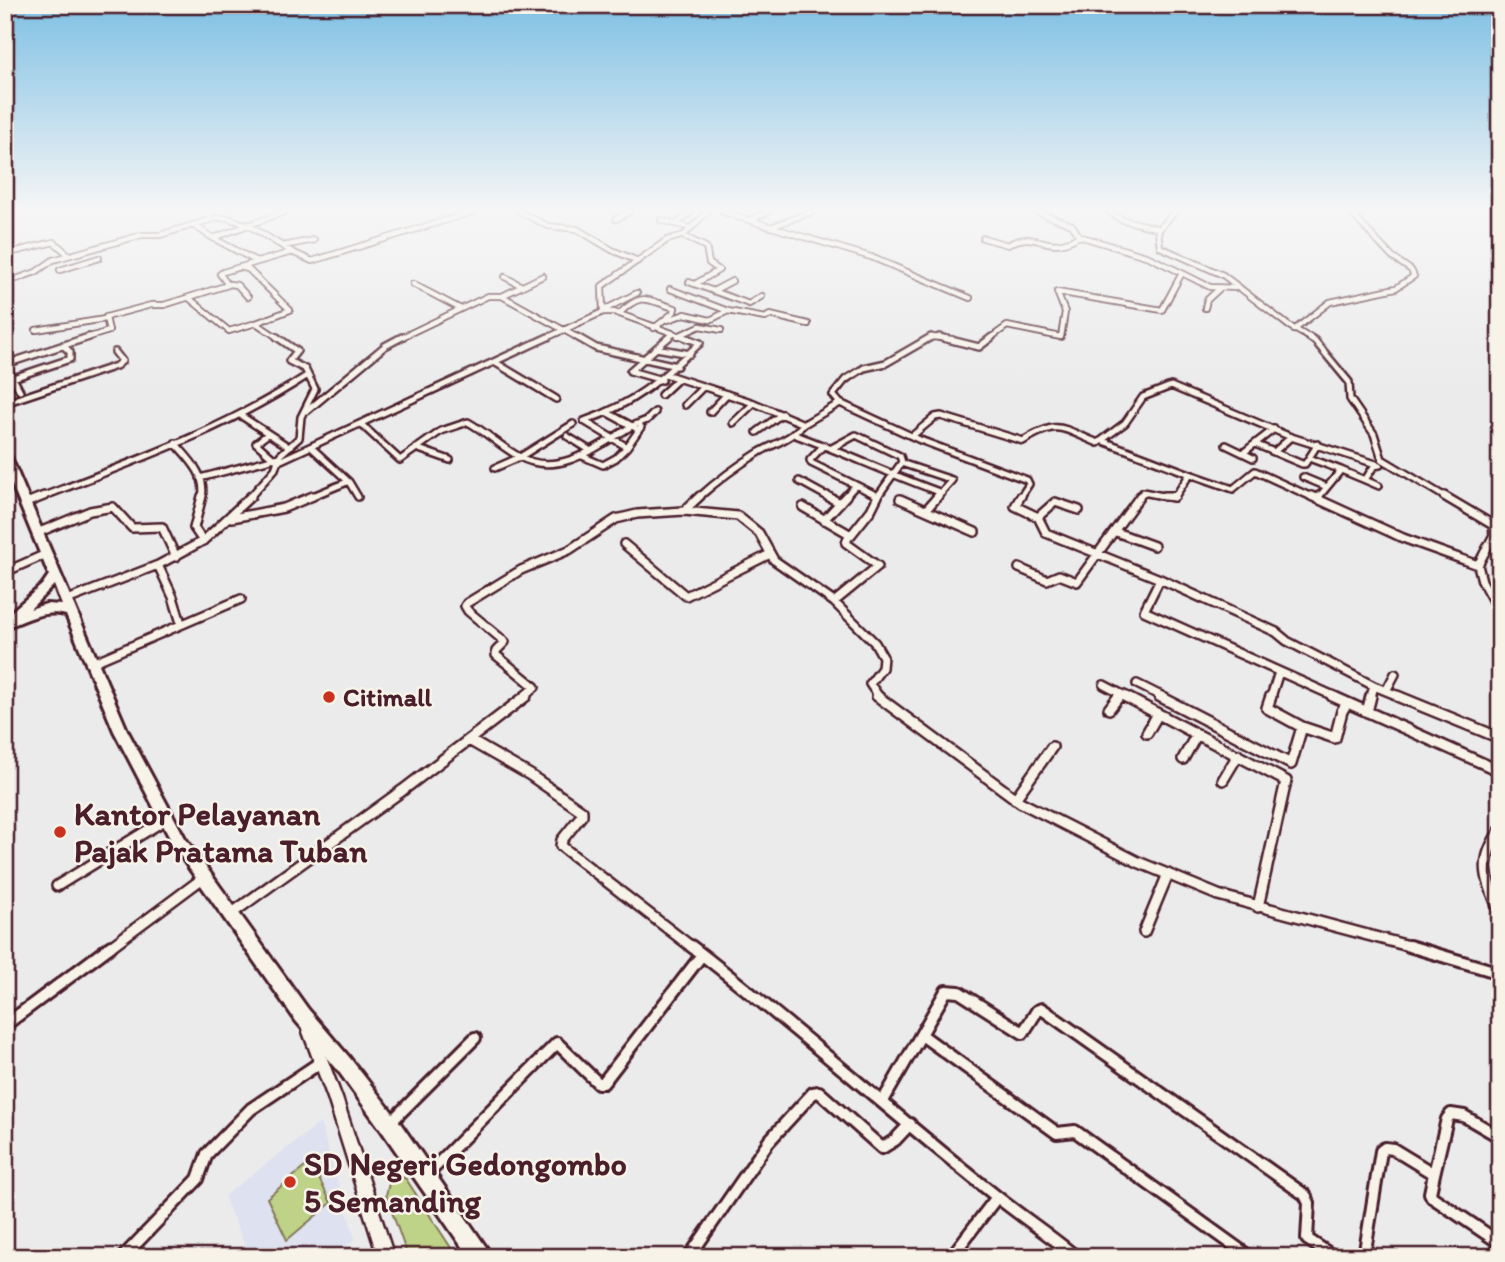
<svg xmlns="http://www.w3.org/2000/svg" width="1505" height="1262" font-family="Itim,sans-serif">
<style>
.built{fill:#dde1f0}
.green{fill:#bfd388;stroke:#84795a;stroke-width:2}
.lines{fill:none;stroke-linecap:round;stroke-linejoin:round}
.street-far4-casing{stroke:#4a1f2b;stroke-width:8}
.street-far3-casing{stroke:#4a1f2b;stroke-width:10}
.street-far2-casing{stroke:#4a1f2b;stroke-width:12}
.street-far1-casing{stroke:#4a1f2b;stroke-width:14}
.street-casing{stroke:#4a1f2b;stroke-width:16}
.secondary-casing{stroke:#4a1f2b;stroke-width:5}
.highway-casing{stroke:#4a1f2b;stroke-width:6}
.street-far4{stroke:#f7f3e8;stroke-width:4.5}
.street-far3{stroke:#f7f3e8;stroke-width:5}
.street-far2{stroke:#f7f3e8;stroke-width:7}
.street-far1{stroke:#f7f3e8;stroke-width:9}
.street{stroke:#f7f3e8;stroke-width:10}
.secondary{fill:#f7f3e8;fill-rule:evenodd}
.highway{fill:#f7f3e8;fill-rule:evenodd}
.poi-dot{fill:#c8321e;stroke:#f7f3e8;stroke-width:2.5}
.labels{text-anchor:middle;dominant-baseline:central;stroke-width:5;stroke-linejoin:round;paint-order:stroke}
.poi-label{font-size:26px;font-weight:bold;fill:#4a1f2b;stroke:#f7f3e8;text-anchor:start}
.near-poi-label{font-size:32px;font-weight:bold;fill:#4a1f2b;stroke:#f7f3e8;text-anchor:start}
</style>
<rect width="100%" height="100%" fill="#ebebec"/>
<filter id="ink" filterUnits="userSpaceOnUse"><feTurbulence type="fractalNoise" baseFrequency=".0143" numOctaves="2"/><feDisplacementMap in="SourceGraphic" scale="14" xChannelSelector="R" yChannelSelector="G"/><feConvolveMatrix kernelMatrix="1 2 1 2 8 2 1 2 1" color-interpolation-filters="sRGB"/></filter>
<g filter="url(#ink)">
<!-- built -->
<path class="built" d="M320,1123L355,1239L332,1257H250L224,1196Z"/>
<!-- green -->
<path class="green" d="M311,1162L331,1203L287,1240L267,1198Z
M398,1175L406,1179L457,1257H408L386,1195L390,1180Z"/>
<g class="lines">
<defs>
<path id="street-far4" d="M520,212L548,226L577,229L612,250L638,261
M723,212L771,227L811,212
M1109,212L1120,219L1160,229
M1175,212L1158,230L1160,247L1223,275L1289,326L1312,339
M690,213L676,224L691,228
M616,219L629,212
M661,220L676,224
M750,220L768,212
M193,225L213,238
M771,227L871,257L970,298
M683,236L706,247L709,263L719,270L695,284
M983,238L1008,245C1037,227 1046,257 1079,236
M283,246L314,240
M292,252L312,261L473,212
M5,254L54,242L69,255
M256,261L213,238L284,212
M240,267L248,269L290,310L256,323
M60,270L99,258
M1182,273L1210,287L1240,288
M505,277L522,286
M689,282L749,304L762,296
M5,283L36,272L53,260L142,235H160L216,218H228L248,225L292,252L223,272L220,274L228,285L164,305H151L106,317L109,331L83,339
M230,284L237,285L248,297
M413,284L459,308
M670,289L728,311L765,318L770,315L808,324
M713,291L732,281
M502,296L543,276
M189,298L229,331L256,323L280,339
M1205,308L1207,300L1219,289
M604,310L637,293
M603,312L602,286L667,240L684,235L707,212
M619,314C642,291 646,300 675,308L674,312L654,328
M668,320L685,314L710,320L728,311
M36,330L105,319
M1294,330L1330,302L1396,288L1414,276L1411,270L1392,257L1350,212
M678,336L700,326L721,330
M398,339L488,296H502L580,339
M544,339L603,312H614L689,339
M667,339L672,335
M928,339L932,337L952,339
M989,339L1007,326L1061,337L1065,312L1057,292L1162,310L1182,273L1149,257L1079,236L1072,225L1037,212"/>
<path id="street-far3" d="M577,337L596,348L677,366
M939,337L979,347L992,337
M1309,337L1315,341L1349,382L1350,399L1374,434L1382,459L1447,498
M656,348L690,354
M496,363L556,399
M668,375L754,403L804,424L840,403L833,395L845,380L864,368L886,363L931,337
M13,378L70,359V352L63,345
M662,380L630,371L669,337
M20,391L7,367L12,362L89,337
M661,395L678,379
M5,403L116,366L122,361L115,352
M840,403L920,440L1027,480L1029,484L1020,498
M685,405L703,387
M307,411L385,346L402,337
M710,412L727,394
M608,413L632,426L647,420L655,412
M240,415L289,447
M733,423L754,403
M804,424L793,434C843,452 891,475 942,493
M362,425L400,460L441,431L468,422C486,432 500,446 518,456C558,479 598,446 632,426L639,430
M757,432L782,414
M268,434L256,443L273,458
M567,436L591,451
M912,436L935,417L941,416L1023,441C1060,419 1060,428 1098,443L1125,423L1143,397L1171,386L1291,437L1379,465
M1103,441L1190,474
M175,443C189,459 207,475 202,498
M1255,444L1302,464H1305L1318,444
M824,445L810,460L811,463L878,496L877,498
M1226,445L1253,458
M311,447L349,482L358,497
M627,447L641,427
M416,448L450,460
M832,448L856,435L900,456L902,462L878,496
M1274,452L1291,437
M1243,453L1274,429
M582,456L603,465L616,458L627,447L584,421C635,404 661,379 700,343L685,337
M1309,458L1341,470
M277,462L548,337
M901,463L952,480L936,498
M495,468L520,457L573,424
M1303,477L1327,487
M200,478L279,457
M799,481L830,498
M1379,486L1365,480L1374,466L1380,465
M39,498C132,462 224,430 308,375
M249,498L275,469L280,455L299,438L301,417L315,389L305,369L289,361L297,351L277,337
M308,498L347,482
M698,498C717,481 737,466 758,453C770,446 782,442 793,434
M844,498L855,486
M1139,498L1143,492L1173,498
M1174,498L1190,474L1233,489L1255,471L1314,498
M1318,498L1341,470L1365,480"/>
<path id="street-far2" d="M202,496L194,528L203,541
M827,496L840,503
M1021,496L1015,506L1038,517L1046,533L1160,579L1144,611L1336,697
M1164,496H1175
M1311,496L1403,538L1478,565
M1444,496L1493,525L1494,535L1478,565L1482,581L1500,614
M900,499L975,532
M1317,499L1319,496
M26,503L44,496
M803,507L851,535L871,510L878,496
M926,510L938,496
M684,511L738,516L759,533L774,560L834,602L875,643L883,657L882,668L870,684L879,697
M1038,517L1055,502L1079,510
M232,518L284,508L313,496
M824,520L846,496
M1116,532L1154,546
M37,533L90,511L113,507L132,528L162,527L176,557
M624,544L686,596L770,554
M158,565L173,597L181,623
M1019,568L1047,580L1059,575L1077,582L1140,496
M5,572L46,554
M1160,579L1276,632L1287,641L1374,686L1371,697
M67,600L158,565L203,541L251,496
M834,602L878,566L846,543L849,535
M92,663L241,599
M1137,684L1163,697
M1104,685L1127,697
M1374,686L1401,697
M1386,691L1395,674
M523,697L535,687L496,655V651L505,642L468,611L465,606L467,603L521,570L569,550L616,519L637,514L684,511L700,496
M1118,697L1120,694
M1271,697L1279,672"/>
<path id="street-far1" d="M877,696L1020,802L1138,862L1218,895L1416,948
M1124,696L1286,781L1258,907
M1159,696L1291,764L1302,727L1267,708L1271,696
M1332,696L1500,771
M1397,696L1500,738
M1109,709L1119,696
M1367,712L1371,696
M1302,727L1335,738L1342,711L1347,703
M1147,733L1158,714
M469,740L530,775L582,811V815L562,840L561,846L693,948
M1183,759L1197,734
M1223,780L1238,755
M1015,799L1052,747
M1500,831C1477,863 1487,879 1500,913
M57,886L166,819
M231,914L403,790L526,696
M1144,932L1168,874
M109,948L203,878"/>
<path id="street" d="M691,946C795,1026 893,1114 996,1196C1022,1217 1050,1235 1076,1257
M1409,946L1500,973
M5,1025L111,946
M923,1036L1057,1133L1075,1131L1250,1257
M883,1101L946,991L959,992L1023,1033L1037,1011L1042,1009L1305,1195L1309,1203L1307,1239L1334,1257
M390,1123L475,1038
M1434,1174L1430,1193L1432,1197L1500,1243
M427,1175L557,1043L598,1083H603L701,956
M123,1257L198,1179L207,1154L251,1109L321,1062
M689,1257L769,1141L813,1093L819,1092L882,1148L895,1140L910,1124
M951,1257L997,1197
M1364,1257L1381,1151L1385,1148L1393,1149L1434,1174L1447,1119L1451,1114L1464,1116L1500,1137"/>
<path id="secondary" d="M310,1025L315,1027L342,1098L394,1257H378L328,1098L303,1032L305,1027Z"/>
<path id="highway" d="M5,452L10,455L127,730L185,838L308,1009L349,1057L396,1117L488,1250L491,1257H469L382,1131L337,1069L296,1021L175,848L114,731L66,615C43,609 26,621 5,628V619L12,615L11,613L13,610L42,585L49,575L5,468ZM54,585L62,605L46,604L30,609Z"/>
</defs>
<!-- street-far4 casing -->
<use href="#street-far4" class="street-far4-casing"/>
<!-- street-far3 casing -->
<use href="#street-far3" class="street-far3-casing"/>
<!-- street-far2 casing -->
<use href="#street-far2" class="street-far2-casing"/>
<!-- street-far1 casing -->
<use href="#street-far1" class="street-far1-casing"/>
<!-- street casing -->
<use href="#street" class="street-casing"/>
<!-- secondary casing -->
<use href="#secondary" class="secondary-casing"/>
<!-- highway casing -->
<use href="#highway" class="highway-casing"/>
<!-- street-far4 -->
<use href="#street-far4" class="street-far4"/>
<!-- street-far3 -->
<use href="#street-far3" class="street-far3"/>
<!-- street-far2 -->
<use href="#street-far2" class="street-far2"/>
<!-- street-far1 -->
<use href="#street-far1" class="street-far1"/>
<!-- street -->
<use href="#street" class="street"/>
<!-- secondary -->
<use href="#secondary" class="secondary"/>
<!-- highway -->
<use href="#highway" class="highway"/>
</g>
</g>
<!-- sky -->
<linearGradient id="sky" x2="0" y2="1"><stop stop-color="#7fc0e4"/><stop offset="0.54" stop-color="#f6f6f6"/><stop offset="1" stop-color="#f6f6f6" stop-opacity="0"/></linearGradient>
<rect width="1505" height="389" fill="url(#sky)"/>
<!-- markers -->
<g class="poi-dot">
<circle cx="329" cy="697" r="7"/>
<circle cx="60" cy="832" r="7"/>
<circle cx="290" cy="1182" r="7"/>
</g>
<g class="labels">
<!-- poi labels -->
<g class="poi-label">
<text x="343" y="697">Citimall</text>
</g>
<!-- near-poi labels -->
<g class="near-poi-label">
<text x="74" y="814">Kantor Pelayanan<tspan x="74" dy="37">Pajak Pratama Tuban</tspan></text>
<text x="304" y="1164">SD Negeri Gedongombo<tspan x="304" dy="37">5 Semanding</tspan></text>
</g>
</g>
<!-- margin -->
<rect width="1505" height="1262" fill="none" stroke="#f7f3e8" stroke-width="28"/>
<rect x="14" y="14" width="1477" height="1234" fill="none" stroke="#4a1f2b" stroke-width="2.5" filter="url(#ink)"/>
</svg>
